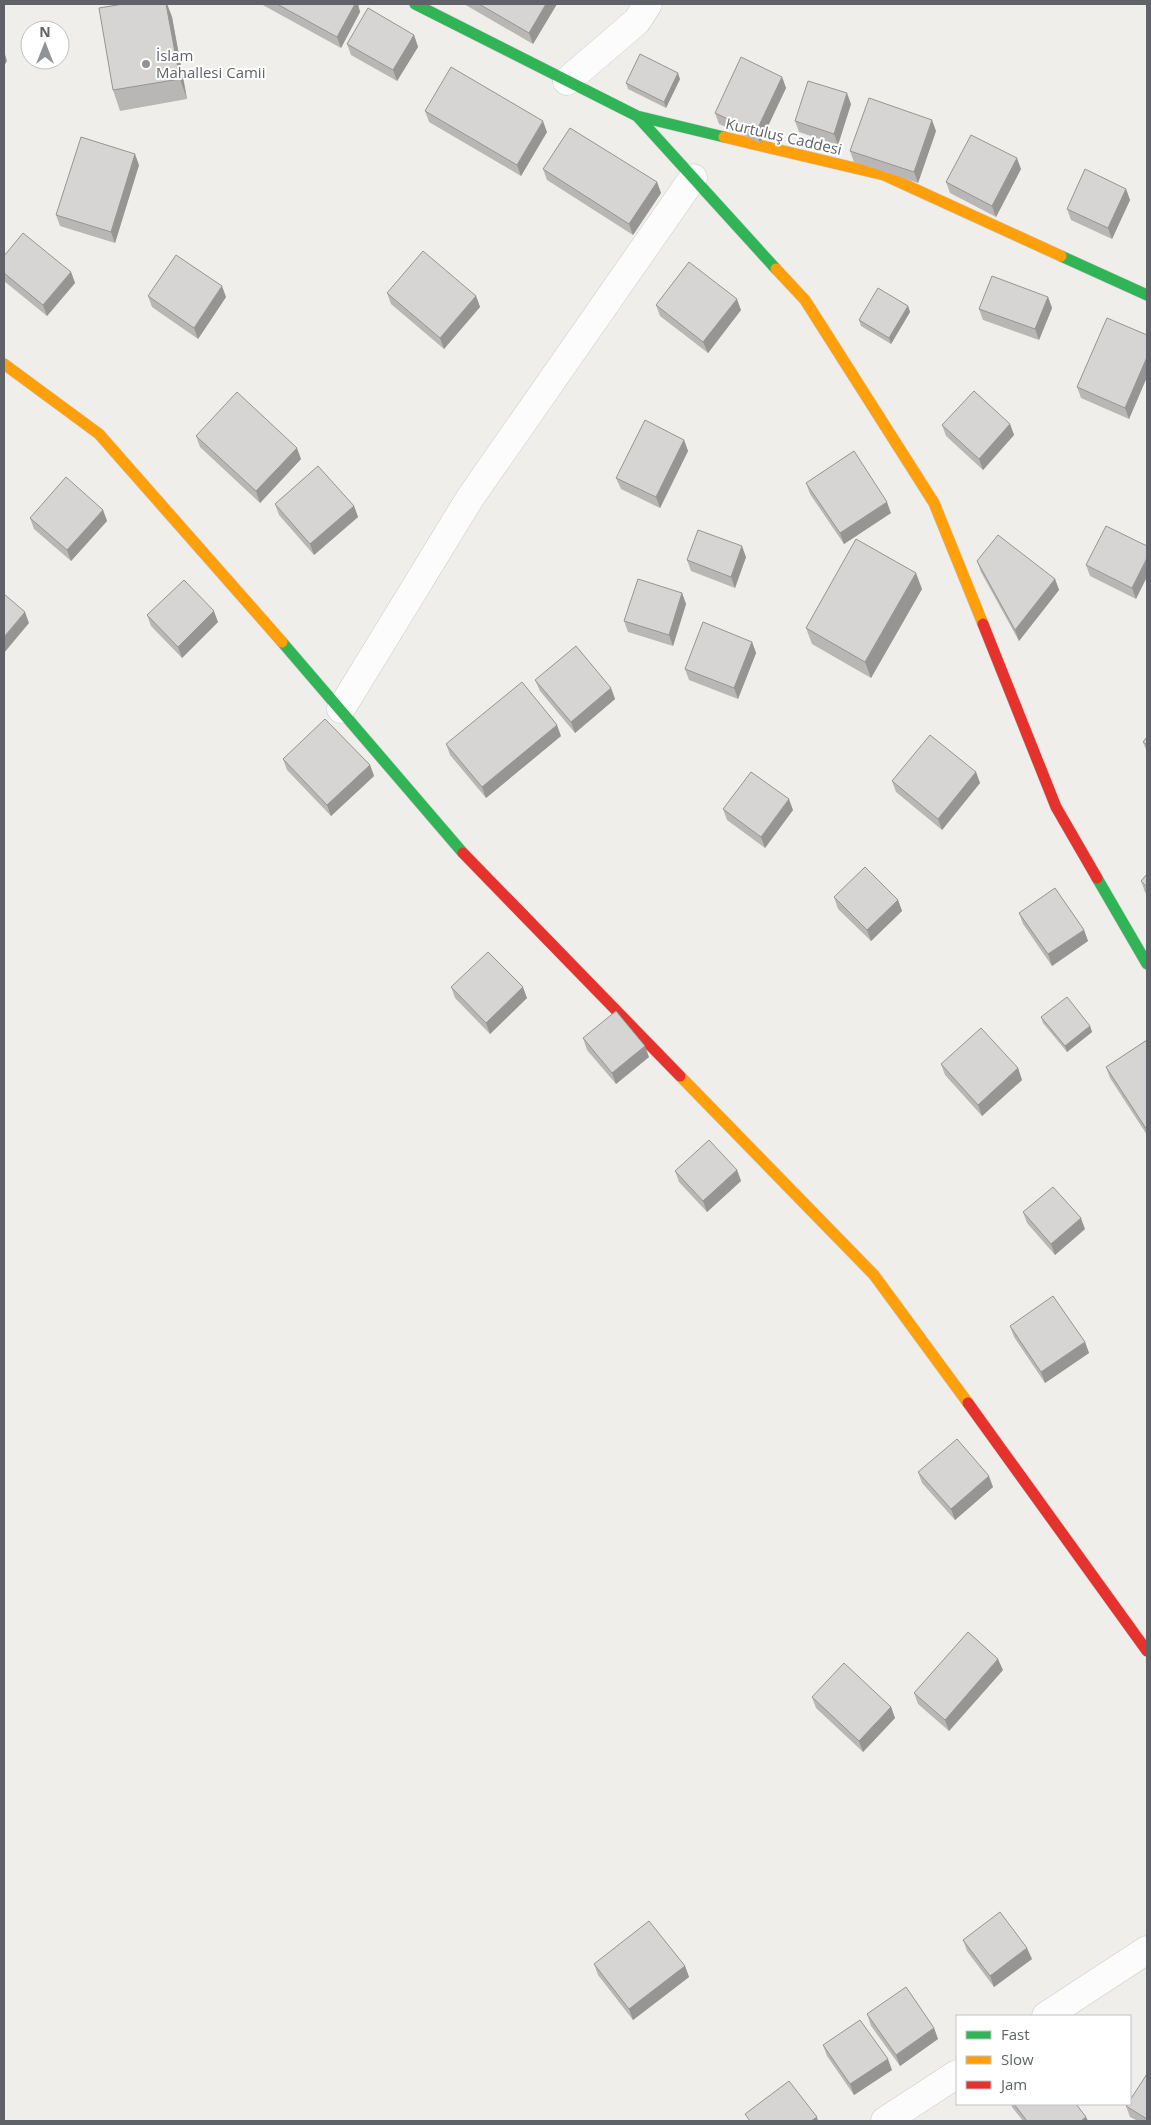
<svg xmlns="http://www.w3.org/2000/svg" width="1151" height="2125" font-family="'Open Sans',sans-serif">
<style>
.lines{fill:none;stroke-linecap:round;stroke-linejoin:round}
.street-casing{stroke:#cbcccc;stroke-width:29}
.fast-casing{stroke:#cacacb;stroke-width:12}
.slow-casing{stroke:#cacacb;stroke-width:12}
.jam-casing{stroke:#cacacb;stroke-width:12}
.street{stroke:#fdfcfc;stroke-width:28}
.fast{stroke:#30b455;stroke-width:11}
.slow{stroke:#ff9f0a;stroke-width:11}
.jam{stroke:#e5322d;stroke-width:11}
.wall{fill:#b8b7b5}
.shaded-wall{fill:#969594}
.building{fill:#d6d5d3;stroke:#969594}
.poi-dot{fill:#919496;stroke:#fff;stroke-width:2}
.labels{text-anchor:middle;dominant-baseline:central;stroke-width:4;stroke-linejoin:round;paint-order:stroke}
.poi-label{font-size:15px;fill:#5f6368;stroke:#fff;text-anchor:start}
.street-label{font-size:15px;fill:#5f6368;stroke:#fff}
</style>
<rect width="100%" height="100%" fill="#efeeea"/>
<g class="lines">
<defs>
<path id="street" d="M567,81L637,21L648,4
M341,709L470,498L693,178
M1046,2016L1147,1950
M885,2121L957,2074"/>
<path id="fast" d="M415,4L637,116L724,137
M637,116L776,269
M1061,256L1147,295
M282,642L463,853
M1097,878L1147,964"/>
<path id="slow" d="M724,137L884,175L1061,256
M776,269L805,300L934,503L983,624
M4,364L99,434L282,642
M680,1076L874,1275L968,1403"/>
<path id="jam" d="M983,624L1056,807L1097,878
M463,853L680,1076
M968,1403L1147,1651"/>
</defs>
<!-- street casing -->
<use href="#street" class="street-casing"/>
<!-- fast casing -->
<use href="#fast" class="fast-casing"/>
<!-- slow casing -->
<use href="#slow" class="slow-casing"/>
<!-- jam casing -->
<use href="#jam" class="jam-casing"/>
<!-- street -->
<use href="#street" class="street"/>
<!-- fast -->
<use href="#fast" class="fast"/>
<!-- slow -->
<use href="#slow" class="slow"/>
<!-- jam -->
<use href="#jam" class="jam"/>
</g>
<!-- wall -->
<path class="wall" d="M123,4H167L172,17L187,99L120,111L113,90Z
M261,4H358L360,12L341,48Z
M464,4H557L533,44Z
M414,35L418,47L397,81L351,55L347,44Z
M782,77L786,88L760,143L719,124L715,113Z
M680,79L666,108L628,89L626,83Z
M851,104L838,145L799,132L795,121Z
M425,111L547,132L521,176L429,122Z
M936,131L918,183L854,162L850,151Z
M139,165L115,243L60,226L56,215Z
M543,169L657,182L661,193L633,235L547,180Z
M1021,169L996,217L950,193L946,182Z
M1126,189L1130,200L1112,239L1071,220L1067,209Z
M4,256L71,272L75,283L47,316L4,281Z
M387,293L476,296L480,307L444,349L391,304Z
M148,296L226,297L198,339L152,307Z
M1048,297L1052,308L1039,340L983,320L979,309Z
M656,305L741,310L708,353L660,316Z
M908,306L910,312L891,344L861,326L859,320Z
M1147,335V377L1129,419L1081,398L1077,387Z
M1010,424L1014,435L983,470L946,436L942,425Z
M196,436L301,459L260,503L200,447Z
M684,440L688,451L660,508L621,489L616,478Z
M806,483L891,513L844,544L810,494Z
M275,504L354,506L358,517L314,555L279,515Z
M103,510L107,521L71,561L34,529L30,518Z
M1147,546L1136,599L1090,576L1086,565Z
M746,557L735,588L691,571L687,560Z
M977,561L1055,579L1059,590L1019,641L981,572Z
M922,589L871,678L812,644L806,628Z
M682,593L686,604L673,646L628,632L624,621Z
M147,615L218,622L182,658L151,626Z
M752,642L756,653L738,699L689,680L685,669Z
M535,680L611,688L615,699L575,733L540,691Z
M561,736L486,798L450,755L446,744Z
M1147,737V752L1143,742Z
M283,759L370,765L374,776L331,816L287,770Z
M976,772L980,783L942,830L896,792L892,781Z
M723,809L793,810L765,848L727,820Z
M1147,874V895L1145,892L1141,881Z
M834,897L898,900L902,911L871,941L838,909Z
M1019,913L1084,930L1088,941L1052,966L1023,924Z
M451,987L527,998L490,1034L455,998Z
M1041,1017L1090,1026L1092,1032L1067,1052L1043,1023Z
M583,1038L649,1057L616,1084L587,1050Z
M1147,1040V1135L1110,1078L1106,1067Z
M941,1064L1018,1068L1022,1080L982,1116L945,1075Z
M737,1170L741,1181L707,1212L679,1182L675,1171Z
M1023,1212L1085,1229L1055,1255L1027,1223Z
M1010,1326L1085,1342L1089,1353L1045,1383L1014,1337Z
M918,1472L993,1487L955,1520L922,1483Z
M1003,1670L949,1731L918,1704L914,1693Z
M812,1697L891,1707L895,1718L863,1752L816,1708Z
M963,1940L1032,1959L994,1987L967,1951Z
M594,1964L685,1966L689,1977L633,2020L598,1975Z
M867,2014L934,2028L938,2039L900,2066L871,2026Z
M823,2045L892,2070L854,2095L827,2056Z
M1147,2074V2121H1138L1130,2117L1126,2106Z
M1011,2104H1076L1086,2117L1088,2121H1023L1012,2107Z"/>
<!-- shaded-wall -->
<path class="shaded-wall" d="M166,4H167L172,17L187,99L180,79Z
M355,4H358L360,12L341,48L337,37Z
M546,4H557L533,44L529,33Z
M414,35L418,47L397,81L393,70Z
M4,51L7,61L4,66Z
M678,73L680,79L666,108L664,102Z
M782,77L786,88L760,143L756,132Z
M847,93L851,104L838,145L834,134Z
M932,120L936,131L918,183L914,172Z
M543,121L547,132L521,176L517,165Z
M135,154L139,165L115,243L111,232Z
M1017,158L1021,169L996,217L992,206Z
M657,182L661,193L633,235L629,224Z
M1126,189L1130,200L1112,239L1108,228Z
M71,272L75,283L47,316L43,305Z
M222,286L226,297L198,339L194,328Z
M476,296L480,307L444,349L440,338Z
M1048,297L1052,308L1039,340L1035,329Z
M737,299L741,310L708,353L703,342Z
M908,306L910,312L891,344L889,338Z
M1147,357V377L1129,419L1125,408Z
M1010,424L1014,435L983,470L979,459Z
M684,440L688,451L660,508L656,497Z
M297,448L301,459L260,503L256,491Z
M887,502L891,513L844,544L840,533Z
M354,506L358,517L314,555L310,544Z
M103,510L107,521L71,561L67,550Z
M742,546L746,557L735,588L731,577Z
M1147,558V577L1136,599L1132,588Z
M916,573L922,589L871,678L865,662Z
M1055,579L1059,590L1019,641L1015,630Z
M682,593L686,604L673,646L669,635Z
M214,611L218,622L182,658L178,647Z
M25,612L29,623L4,653V637Z
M752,642L756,653L738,699L734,688Z
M611,688L615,699L575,733L571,722Z
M557,725L561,736L486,798L482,787Z
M370,765L374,776L331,816L327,805Z
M976,772L980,783L942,830L938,819Z
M789,799L793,810L765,848L761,837Z
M898,900L902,911L871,941L867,930Z
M1084,930L1088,941L1052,966L1048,954Z
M523,987L527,998L490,1034L486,1023Z
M1090,1026L1092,1032L1067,1052L1065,1046Z
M645,1046L649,1057L616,1084L612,1073Z
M1018,1068L1022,1080L982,1116L978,1105Z
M737,1170L741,1181L707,1212L703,1201Z
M1081,1218L1085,1229L1055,1255L1051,1244Z
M1085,1342L1089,1353L1045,1383L1041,1372Z
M989,1476L993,1487L955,1520L951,1509Z
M998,1659L1003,1670L949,1731L945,1720Z
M891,1707L895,1718L863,1752L859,1741Z
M1027,1948L1032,1959L994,1987L990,1976Z
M685,1966L689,1977L633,2020L629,2009Z
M934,2028L938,2039L900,2066L896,2055Z
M888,2059L892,2070L854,2095L850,2084Z
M817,2117L818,2121H811Z
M1086,2117L1088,2121H1081Z"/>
<!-- building -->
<path class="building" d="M123,4H166L180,79L113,90L99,8Z
M277,4H355L337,37Z
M479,4H546L529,33Z
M368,8L414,35L393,70L347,44Z
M640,54L678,73L664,102L626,83Z
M741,57L782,77L756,132L715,113Z
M451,67L543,121L517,165L425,111Z
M808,81L847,93L834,134L795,121Z
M869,98L932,120L914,172L850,151Z
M570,128L657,182L629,224L543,169Z
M971,135L1017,158L992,206L946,182Z
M81,137L135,154L111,232L56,215Z
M1085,169L1126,189L1108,228L1067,209Z
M23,233L71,272L43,305L4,273V256Z
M423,251L476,296L440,338L387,293Z
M176,255L222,286L194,328L148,296Z
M689,262L737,299L703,342L656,305Z
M992,276L1048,297L1035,329L979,309Z
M878,288L908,306L889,338L859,320Z
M1107,318L1147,335V357L1125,408L1077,387Z
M974,391L1010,424L979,459L942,425Z
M237,392L297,448L256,491L196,436Z
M645,420L684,440L656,497L616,478Z
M854,451L887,502L840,533L806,483Z
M318,466L354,506L310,544L275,504Z
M66,477L103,510L67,550L30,518Z
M1106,526L1147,546V558L1132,588L1086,565Z
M698,530L742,546L731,577L687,560Z
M998,535L1055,579L1015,630L977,561Z
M856,539L916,573L865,662L806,628Z
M638,579L682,593L669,635L624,621Z
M184,580L214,611L178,647L147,615Z
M4,594L25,612L4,637Z
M703,622L752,642L734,688L685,669Z
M576,646L611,688L571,722L535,680Z
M522,682L557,725L482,787L446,744Z
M325,719L370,765L327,805L283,759Z
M930,735L976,772L938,819L892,781Z
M1147,737V745L1143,742Z
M751,772L789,799L761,837L723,809Z
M865,867L898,900L867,930L834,897Z
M1147,874V887L1141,881Z
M1055,888L1084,930L1048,954L1019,913Z
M488,952L523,987L486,1023L451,987Z
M1067,997L1090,1026L1065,1046L1041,1017Z
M616,1011L645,1046L612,1073L583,1038Z
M981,1028L1018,1068L978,1105L941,1064Z
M1147,1040V1130L1106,1067Z
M709,1140L737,1170L703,1201L675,1171Z
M1053,1187L1081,1218L1051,1244L1023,1212Z
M1053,1296L1085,1342L1041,1372L1010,1326Z
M957,1439L989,1476L951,1509L918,1472Z
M968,1632L998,1659L945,1720L914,1693Z
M844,1663L891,1707L859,1741L812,1697Z
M1000,1912L1027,1948L990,1976L963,1940Z
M649,1921L685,1966L629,2009L594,1964Z
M906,1987L934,2028L896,2055L867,2014Z
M860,2020L888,2059L850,2084L823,2045Z
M1147,2074V2119L1126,2106L1128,2104H1130V2100Z
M789,2081L817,2117L811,2121H750L745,2114Z
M1014,2104H1076L1086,2117L1081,2121H1027Z"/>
<!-- markers -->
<circle class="poi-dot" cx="146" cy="64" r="5"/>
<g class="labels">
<!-- poi labels -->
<g class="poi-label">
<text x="156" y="55">İslam<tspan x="156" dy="17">Mahallesi Camii</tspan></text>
</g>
<!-- street labels -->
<g class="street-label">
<text transform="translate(784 136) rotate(13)">Kurtuluş Caddesi</text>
</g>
</g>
<!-- border -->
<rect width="1151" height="2125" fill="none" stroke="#5f6368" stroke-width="10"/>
<!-- legend -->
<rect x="956" y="2015" width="175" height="90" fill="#ffffff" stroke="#bfc1c3"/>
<rect x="966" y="2031" width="25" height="8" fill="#30b455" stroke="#bfc1c3"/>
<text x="1001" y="2040" font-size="15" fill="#5f6368">Fast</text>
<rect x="966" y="2056" width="25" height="8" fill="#ff9f0a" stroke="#bfc1c3"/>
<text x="1001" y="2065" font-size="15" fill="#5f6368">Slow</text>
<rect x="966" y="2081" width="25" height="8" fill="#e5322d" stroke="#bfc1c3"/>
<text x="1001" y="2090" font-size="15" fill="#5f6368">Jam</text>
<!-- north arrow -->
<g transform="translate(45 45)"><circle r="24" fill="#ffffff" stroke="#bfc1c3"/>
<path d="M0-4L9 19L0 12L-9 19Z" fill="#919496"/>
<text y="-8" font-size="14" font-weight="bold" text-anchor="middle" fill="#5f6368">N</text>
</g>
</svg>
